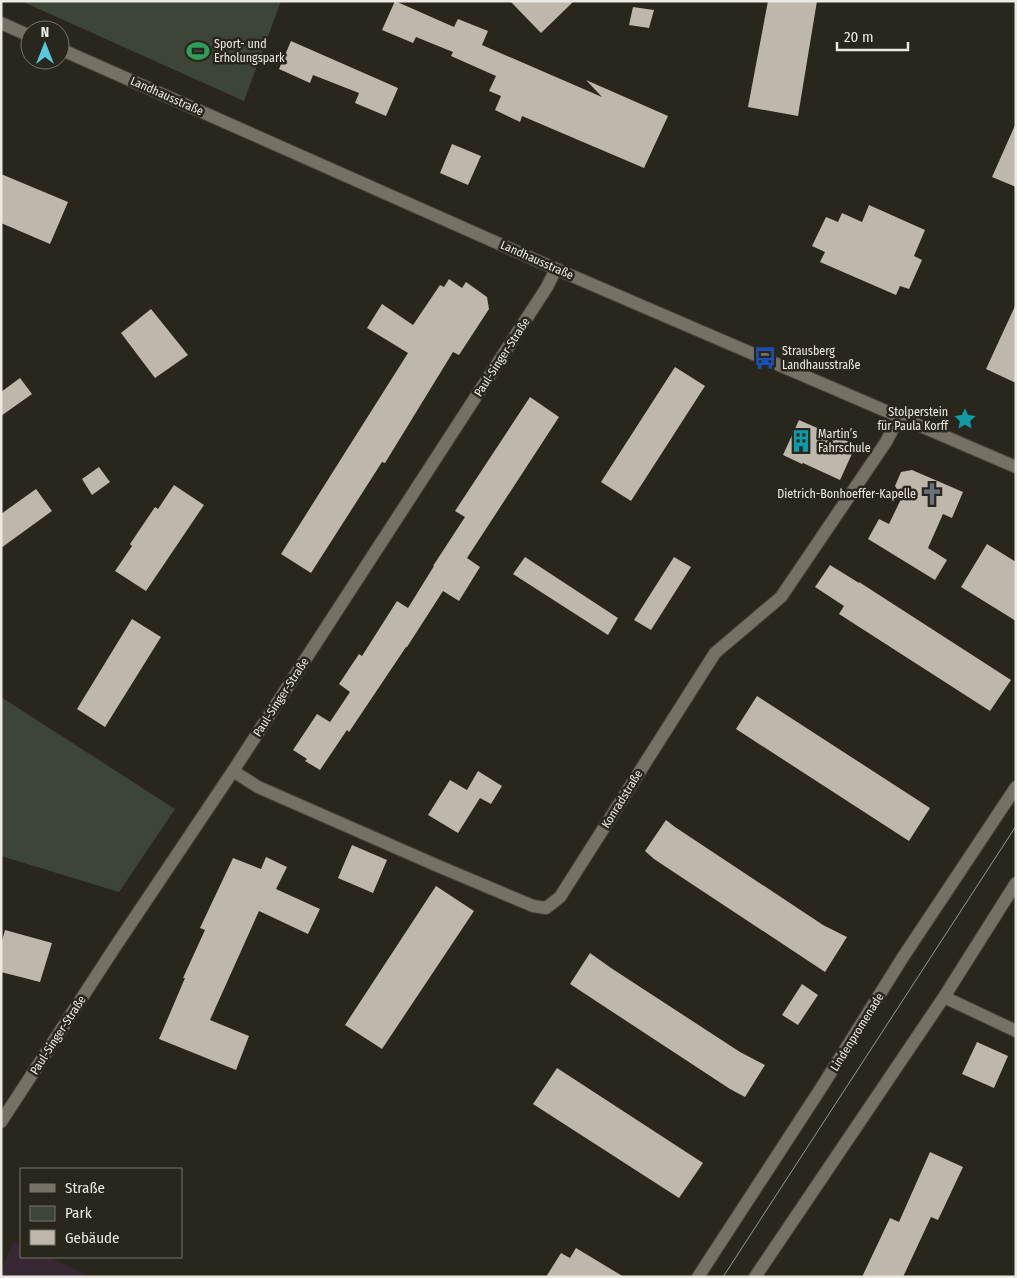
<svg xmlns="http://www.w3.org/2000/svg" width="1017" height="1278" font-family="'Fira Sans Condensed',sans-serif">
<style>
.industrial{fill:#372732}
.green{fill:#3d4636}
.building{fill:#bdb8ab}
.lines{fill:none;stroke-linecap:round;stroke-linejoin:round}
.street-casing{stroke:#46433a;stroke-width:14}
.secondary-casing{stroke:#46433a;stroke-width:14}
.street{stroke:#757164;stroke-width:12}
.secondary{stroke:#757164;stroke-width:12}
.tram{stroke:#99978e;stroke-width:1}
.labels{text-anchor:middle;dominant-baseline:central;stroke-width:5;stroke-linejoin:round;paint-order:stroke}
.poi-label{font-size:12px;fill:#ebe9e2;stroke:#29261b;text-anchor:start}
.street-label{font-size:12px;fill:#ebe9e2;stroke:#29261b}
</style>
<rect width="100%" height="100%" fill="#29261b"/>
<!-- industrial -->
<path class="industrial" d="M14,1241L21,1245V1257H48L92,1277H1V1269Z"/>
<!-- green -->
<path class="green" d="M21,1H281L244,101Z
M1,697L175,809L119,892L1,856Z"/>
<!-- building -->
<path class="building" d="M395,1L454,27L458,19L488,31L482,45L602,97L586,80L668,116L644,168L522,116L520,122L495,110L501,96L489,91L496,76L451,56L453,52L416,37L413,43L382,30Z
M510,1H574L541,33Z
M768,1H817L798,116L748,107Z
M633,7L654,10L649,28L629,25Z
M291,41L398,88L386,116L355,103L359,93L313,75L310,83L279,69Z
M1016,123V187L992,177Z
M452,144L481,156L468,185L440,173Z
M1,174L68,202L50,244L1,223Z
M869,205L925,230L914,256L922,260L909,289L900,286L896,295L820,262L825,252L812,246L826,217L838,222L842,213L862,222Z
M449,279L462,288L466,282L487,297L489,309L459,355L453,352L385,463L382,462L311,573L281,554L408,353L367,328L382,304L413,325L440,285L444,287Z
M1016,304V383L986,369Z
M151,309L188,355L155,378L121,333Z
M675,367L705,386L631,501L601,482Z
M20,378L32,394L1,416V392Z
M530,397L559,417L467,558L480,567L459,601L443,591L407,647H406L349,732L347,730L320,770L305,761L307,759L293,750L317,714L330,722L350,692L339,684L359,654L362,656L397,601L408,608L434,566H433L465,517L455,511Z
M799,420L856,445L840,480L803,463L802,464L783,455Z
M99,467L110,482L92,495L82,479Z
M912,470L963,492L952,518L943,514L928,548L947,560L935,580L868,539L879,519L889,524L902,497L895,486L901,472Z
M174,485L204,505L146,591L115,571L132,546L130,544L155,507L158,509Z
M36,489L52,511L1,548V514Z
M987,544L1016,562V621L961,587Z
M525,557L618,618L608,635L513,574Z
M674,557L691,567L651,630L634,620Z
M830,565L859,583V582L1011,680L990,711L839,614L844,606L815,587Z
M132,619L161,637L105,727L77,709Z
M757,696L930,808L909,841L736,729Z
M478,771L502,786L491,804L480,798L458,833L428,815L450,780L467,790Z
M666,820L675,827L823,925L847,937L825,972L654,859L645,851Z
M352,845L387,860L373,893L338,878Z
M266,857L287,867L276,889L320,909L308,934L259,911L210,1020L249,1036L236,1070L159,1039L185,978H183L205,930L200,928L233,858L261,869Z
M436,886L474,911L382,1049L345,1025Z
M5,930L52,943L40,982L1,972V944Z
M590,953L611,968L740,1052L765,1065L745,1097L730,1089L570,984Z
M802,984L818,995L798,1025L782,1015Z
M977,1042L1008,1056L994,1088L962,1074Z
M557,1068L703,1163L679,1198L533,1104Z
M930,1152L963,1167L938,1220L931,1217L903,1277H862L890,1218L899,1222Z
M576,1248L624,1277H546L561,1253L570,1258Z"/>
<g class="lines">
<defs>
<path id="street" d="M233,771L258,787L438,866L533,906L546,908L560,897L715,653L781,597L886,442L899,417
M944,997L1016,1031
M698,1277L823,1085L903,957L1016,787
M755,1277L944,997L1016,883"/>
<path id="secondary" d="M1,23L30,36
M60,49L556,269L1016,467
M1,1122L115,947L233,771L547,287L556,269"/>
</defs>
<!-- street casing -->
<use href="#street" class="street-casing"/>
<!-- secondary casing -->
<use href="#secondary" class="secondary-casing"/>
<!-- street -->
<use href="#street" class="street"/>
<!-- secondary -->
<use href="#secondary" class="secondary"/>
<!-- tram -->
<path class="tram" d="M723,1277L1016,826"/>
</g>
<!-- icons -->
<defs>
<symbol id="stadium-bare" viewBox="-9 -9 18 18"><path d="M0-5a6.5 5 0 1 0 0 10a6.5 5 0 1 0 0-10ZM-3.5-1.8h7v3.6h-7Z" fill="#2e9e5b" stroke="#29261b" stroke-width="2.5" paint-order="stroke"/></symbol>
<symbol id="bus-bare" viewBox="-9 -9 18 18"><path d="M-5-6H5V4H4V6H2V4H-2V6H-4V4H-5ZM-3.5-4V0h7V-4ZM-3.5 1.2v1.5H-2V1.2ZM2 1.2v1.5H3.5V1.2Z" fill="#1a4fb4" stroke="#29261b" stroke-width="2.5" paint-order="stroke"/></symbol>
<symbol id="sight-bare" viewBox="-9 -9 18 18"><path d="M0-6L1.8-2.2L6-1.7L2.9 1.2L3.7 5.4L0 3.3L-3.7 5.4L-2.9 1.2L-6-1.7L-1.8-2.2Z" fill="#0f9aa8" stroke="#29261b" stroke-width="2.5" paint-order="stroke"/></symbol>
<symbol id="building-bare" viewBox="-9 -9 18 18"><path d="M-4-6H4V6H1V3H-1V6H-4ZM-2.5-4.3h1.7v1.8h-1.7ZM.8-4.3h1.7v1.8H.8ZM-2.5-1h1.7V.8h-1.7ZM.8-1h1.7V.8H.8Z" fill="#0f9aa8" stroke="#29261b" stroke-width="2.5" paint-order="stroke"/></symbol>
<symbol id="church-bare" viewBox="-9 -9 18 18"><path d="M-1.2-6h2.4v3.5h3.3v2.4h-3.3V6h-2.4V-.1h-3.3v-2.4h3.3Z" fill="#6b7280" stroke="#29261b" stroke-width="2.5" paint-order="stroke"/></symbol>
</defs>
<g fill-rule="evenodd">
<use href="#stadium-bare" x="182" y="35" width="32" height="32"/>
<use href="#bus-bare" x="749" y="342" width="32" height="32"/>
<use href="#sight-bare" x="949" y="403" width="32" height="32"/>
<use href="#building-bare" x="785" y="425" width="32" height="32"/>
<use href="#church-bare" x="916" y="478" width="32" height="32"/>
</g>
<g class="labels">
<!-- poi labels -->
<g class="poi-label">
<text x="214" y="44">Sport- und<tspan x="214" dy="14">Erholungspark</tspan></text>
<text x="782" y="351">Strausberg<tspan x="782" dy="14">Landhausstraße</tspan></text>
<text x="948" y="412" text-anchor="end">Stolperstein<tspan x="948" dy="14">für Paula Korff</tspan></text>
<text x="818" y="434">Martin’s<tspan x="818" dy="14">Fahrschule</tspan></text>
<text x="916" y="494" text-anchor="end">Dietrich-Bonhoeffer-Kapelle</text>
</g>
<!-- street labels -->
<g class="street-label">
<text transform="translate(167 96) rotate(24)">Landhausstraße</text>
<text transform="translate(537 260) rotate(24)">Landhausstraße</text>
<text transform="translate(502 357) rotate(-57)">Paul-Singer-Straße</text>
<text transform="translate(281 697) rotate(-57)">Paul-Singer-Straße</text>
<text transform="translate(622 799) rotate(-58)">Konradstraße</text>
<text transform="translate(857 1032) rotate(-58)">Lindenpromenade</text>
<text transform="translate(58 1035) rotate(-57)">Paul-Singer-Straße</text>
</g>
</g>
<!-- border -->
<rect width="1017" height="1278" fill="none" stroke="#ebe9e2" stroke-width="5"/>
<!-- legend -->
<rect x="20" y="1168" width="162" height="90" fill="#29261b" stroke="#77746b"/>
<rect x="30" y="1184" width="25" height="8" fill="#757164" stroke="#77746b"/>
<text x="65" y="1193" font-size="15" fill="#ebe9e2">Straße</text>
<rect x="30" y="1206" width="25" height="15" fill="#3d4636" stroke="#77746b"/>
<text x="65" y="1218" font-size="15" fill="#ebe9e2">Park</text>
<rect x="30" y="1230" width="25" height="15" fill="#bdb8ab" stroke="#77746b"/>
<text x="65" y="1243" font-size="15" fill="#ebe9e2">Gebäude</text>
<!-- north arrow -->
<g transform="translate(45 45)"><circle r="24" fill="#29261b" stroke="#77746b"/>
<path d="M0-4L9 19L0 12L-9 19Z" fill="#55cadf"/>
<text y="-8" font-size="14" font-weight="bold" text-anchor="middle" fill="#ebe9e2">N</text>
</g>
<!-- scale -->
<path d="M837 42v8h71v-8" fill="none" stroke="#ebe9e2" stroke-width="2.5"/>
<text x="844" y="42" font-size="15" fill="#ebe9e2" stroke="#29261b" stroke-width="4" paint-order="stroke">20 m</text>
</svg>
